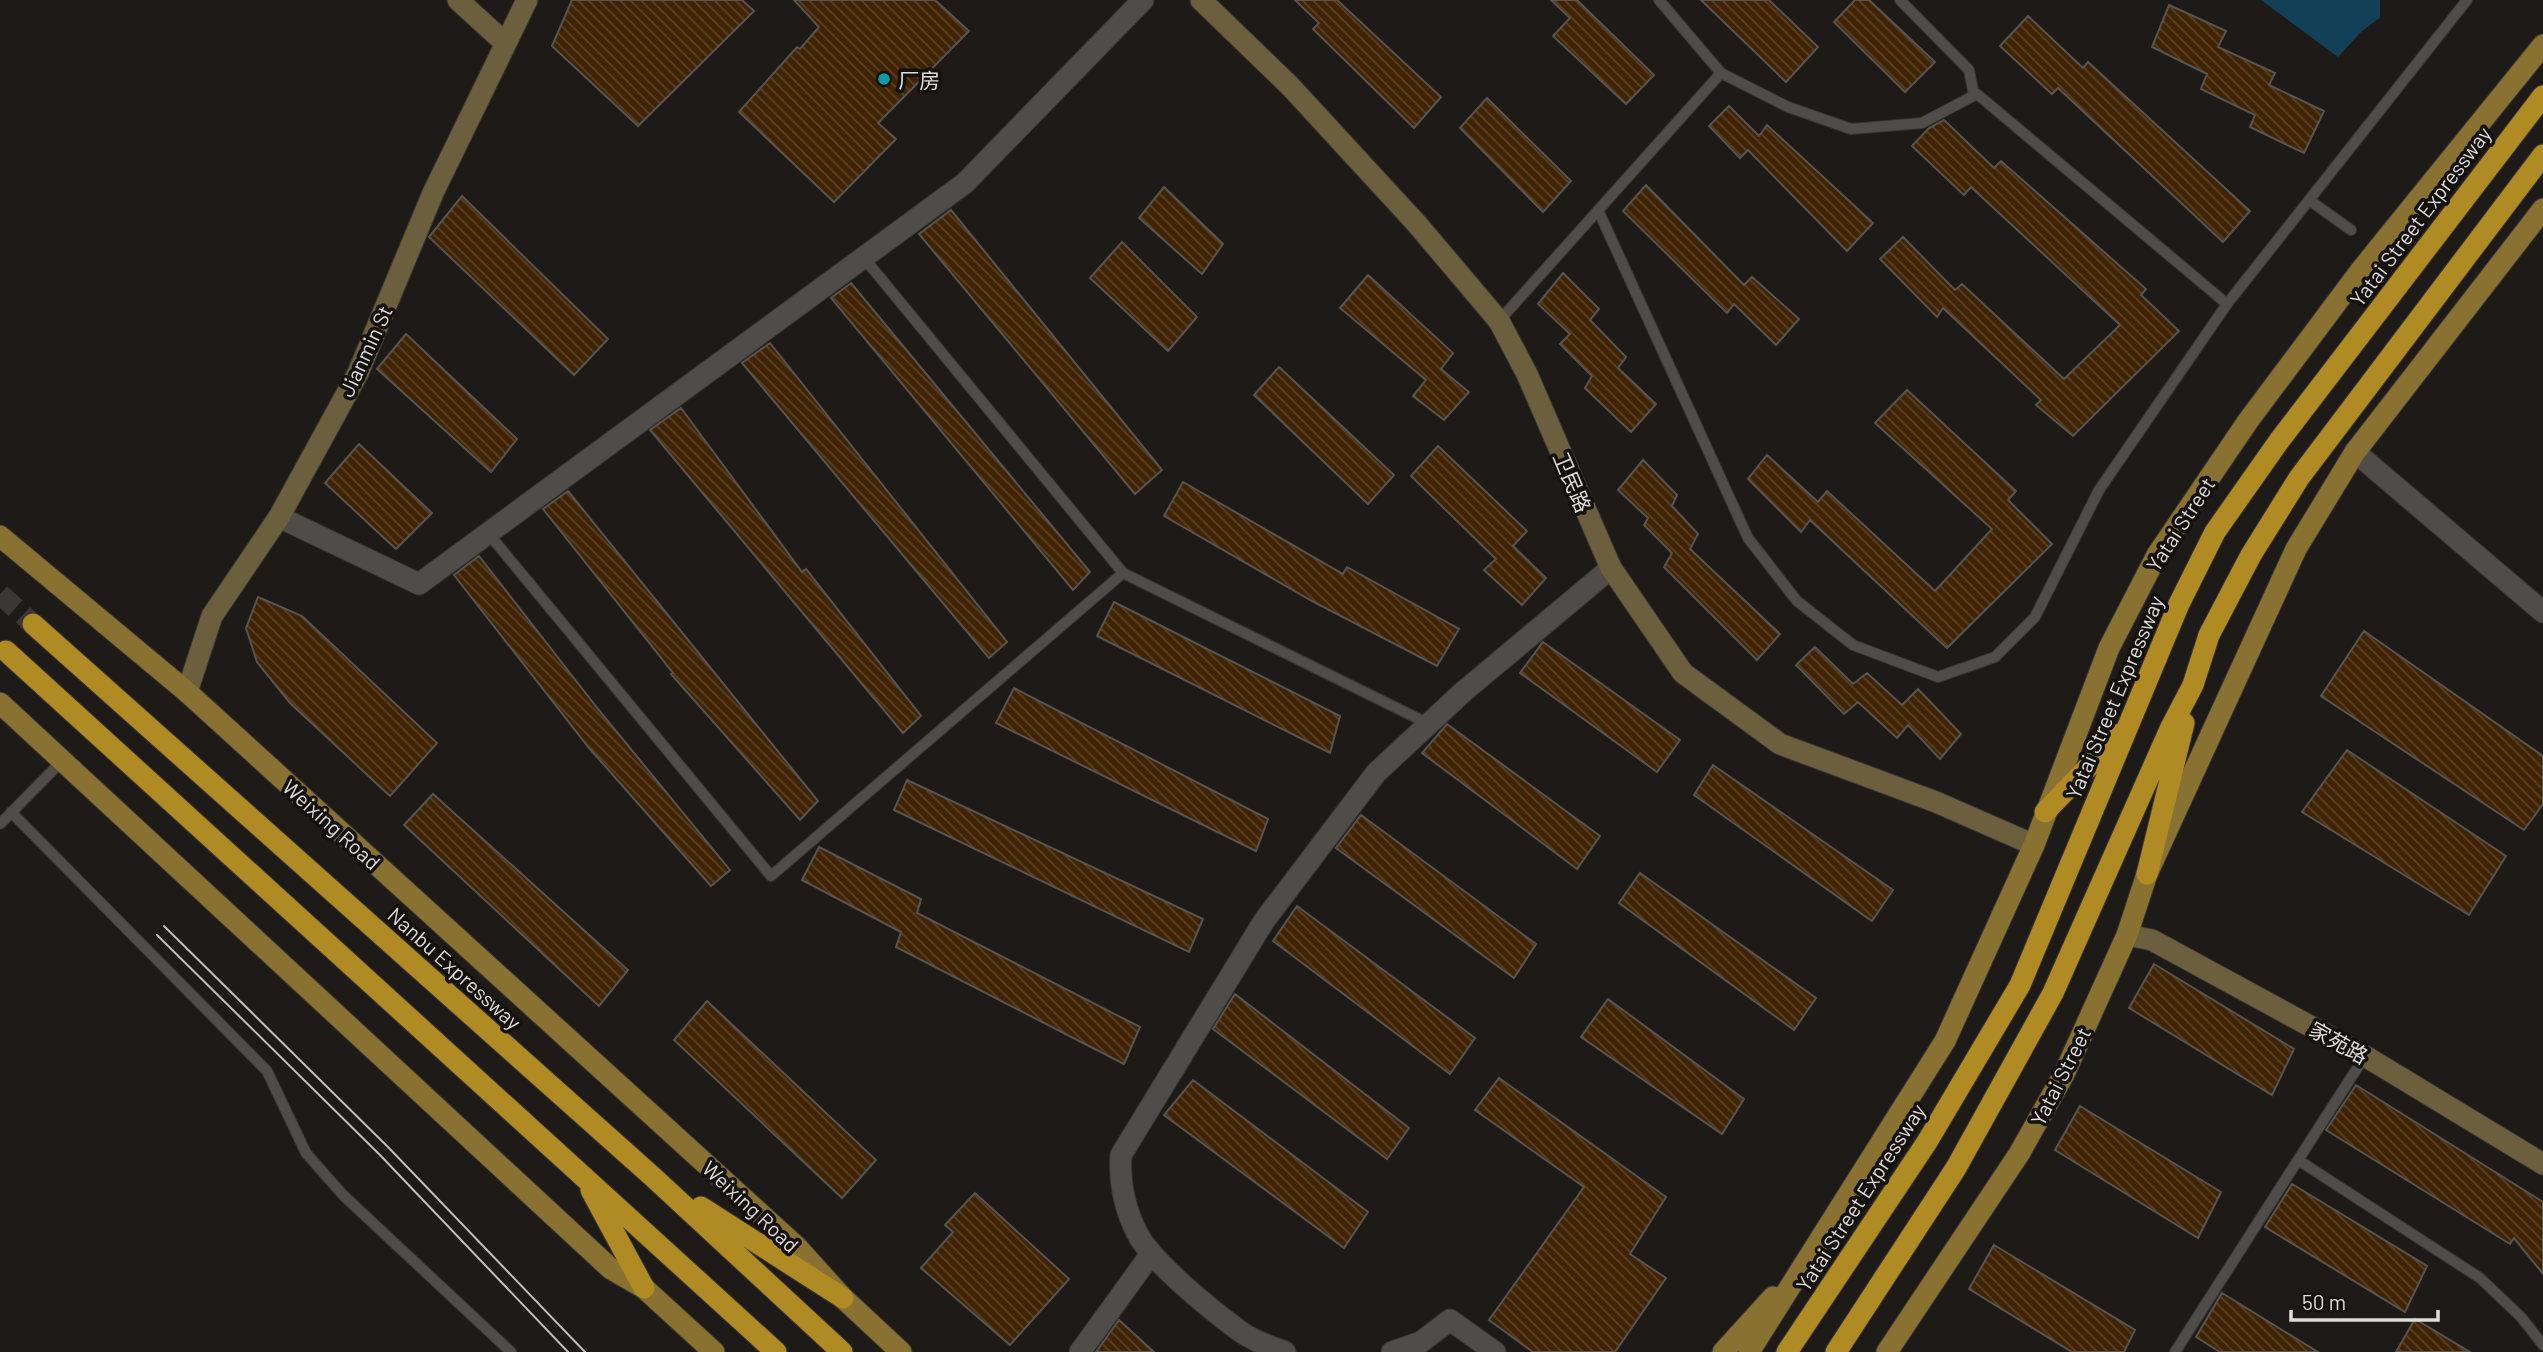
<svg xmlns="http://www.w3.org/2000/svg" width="2543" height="1352" font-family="Barlow,'Noto Sans SC',sans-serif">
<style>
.water{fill:#114057}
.building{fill:url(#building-back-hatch);stroke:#575451;stroke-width:2}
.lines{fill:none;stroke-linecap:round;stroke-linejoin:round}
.highway-tunnel{stroke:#3a3735;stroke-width:21;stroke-dasharray:21 10;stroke-linecap:butt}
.lane-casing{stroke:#373534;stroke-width:12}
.street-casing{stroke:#373534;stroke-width:23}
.secondary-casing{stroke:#373534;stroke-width:23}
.primary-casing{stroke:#373534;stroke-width:23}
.highway-casing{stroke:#373534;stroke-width:23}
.lane{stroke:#4f4c49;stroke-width:10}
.street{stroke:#4f4c49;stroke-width:21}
.secondary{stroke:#6c5f3d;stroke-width:21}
.primary{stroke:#897132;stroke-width:21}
.highway{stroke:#b08a22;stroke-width:21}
.tram{stroke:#c1bfbe;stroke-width:2}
.culture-dot{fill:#0f9aa8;stroke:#14110f;stroke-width:2.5}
.labels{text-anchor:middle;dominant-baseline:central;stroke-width:7;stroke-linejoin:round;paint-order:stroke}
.poi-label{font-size:21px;fill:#dfdddc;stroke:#14110f;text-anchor:start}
.street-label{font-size:21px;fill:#dfdddc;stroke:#14110f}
</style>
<defs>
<pattern id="building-back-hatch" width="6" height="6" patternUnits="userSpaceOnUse" patternTransform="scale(1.75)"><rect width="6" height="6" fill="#402302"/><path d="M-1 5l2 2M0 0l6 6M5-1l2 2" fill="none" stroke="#5b4226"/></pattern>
</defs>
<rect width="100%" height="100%" fill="#1d1a18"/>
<!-- water -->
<path class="water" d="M2261,0H2380V18L2362,31L2338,57Z"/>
<!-- building -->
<path class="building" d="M572,0H742L754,11L638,126L552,46Z
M794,0H935L969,31L878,123L896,139L834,202L739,112L797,47L800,49L819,27Z
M1295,0H1337L1441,97L1414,128L1313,29L1319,23Z
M1551,0H1577L1654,75L1626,104L1553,36L1570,18Z
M1701,0H1769L1818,47L1786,82Z
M1855,0H1869L1935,62L1905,92L1834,22Z
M2169,5L2226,31L2218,47L2275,73L2269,85L2324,111L2304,153L2250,127L2255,115L2201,89L2207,74L2152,47Z
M2028,16L2083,68L2088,62L2250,211L2223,242L2058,88L2052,94L2000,46Z
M1487,98L1571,181L1543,212L1460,128Z
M1729,106L1759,136L1767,125L1873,223L1847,251L1748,150L1740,158L1709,126Z
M1944,120L1994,168L2001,161L2146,289L2141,295L2179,331L2073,436L2036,405L2041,400L1943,308L1937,317L1880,259L1903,237L1955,290L1962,284L2064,379L2120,325L1971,187L1964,195L1912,146L1929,128Z
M1646,185L1744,285L1752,277L1799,319L1776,345L1734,304L1727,313L1623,211Z
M1164,187L1223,244L1202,274L1139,218Z
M462,196L608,339L574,375L429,237Z
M951,210L1162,470L1135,494L919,234Z
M1122,242L1197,317L1168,351L1090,278Z
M1563,273L1599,309L1590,320L1626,357L1618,368L1656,404L1631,432L1585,388L1592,376L1560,344L1570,334L1538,304Z
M1368,275L1453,353L1441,369L1469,392L1444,420L1413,396L1426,380L1340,308Z
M851,283L1090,572L1073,590L831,298Z
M406,334L517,439L491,472L377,369Z
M770,343L1007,642L989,658L742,363Z
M1279,367L1394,475L1368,504L1254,395Z
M1907,390L2016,491L2008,500L2052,544L1947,648L1810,520L1801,532L1748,479L1767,455L1818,502L1827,491L1935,591L1992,529L1875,423Z
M681,408L802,572L806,569L921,716L903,733L650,430Z
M359,444L432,513L396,549L325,483Z
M1438,446L1527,531L1513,546L1546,578L1522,605L1484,570L1496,559L1411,476Z
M1643,460L1677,495L1672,506L1698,534L1690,549L1780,634L1757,660L1664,567L1672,553L1644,525L1648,518L1618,490Z
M1183,482L1343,574L1347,567L1459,629L1437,666L1312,601L1164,516Z
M568,491L818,801L800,820L671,674L673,673L543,509Z
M479,556L598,709L730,870L711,886L589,748L454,575Z
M258,597L302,616L437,743L390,796L290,703L257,662L246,628Z
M1114,602L1340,716L1330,753L1097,636Z
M2364,631L2543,756V804L2524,830L2321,696Z
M1543,642L1680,740L1657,772L1520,673Z
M1815,647L1853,684L1867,673L1902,705L1918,689L1961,734L1940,759L1908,725L1897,738L1858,702L1844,714L1796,665Z
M1014,688L1268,819L1256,851L996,723Z
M1447,724L1600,836L1577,869L1422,753Z
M2347,750L2506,856L2469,915L2302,812Z
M1713,765L1893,890L1872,921L1694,795Z
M907,780L1203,919L1189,952L894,810Z
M433,794L628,970L599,1006L404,825Z
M1361,815L1536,944L1514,978L1336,848Z
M819,847L921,899L917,913L1140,1027L1124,1064L896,947L901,932L802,880Z
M1640,873L1816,998L1794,1030L1619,903Z
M1297,906L1475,1038L1450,1074L1273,941Z
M2154,964L2294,1049L2272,1095L2129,1008Z
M1235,994L1409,1128L1387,1159L1213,1029Z
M1608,999L1744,1099L1722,1134L1581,1037Z
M707,1001L876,1160L842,1198L674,1040Z
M1499,1078L1666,1197L1630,1254L1666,1278L1615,1352H1533L1489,1320L1584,1187L1475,1110Z
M1193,1080L1368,1212L1344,1248L1164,1115Z
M2356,1085L2543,1202V1274L2514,1238L2510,1244L2326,1130Z
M2080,1106L2221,1192L2198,1238L2055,1150Z
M2292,1184L2427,1266L2405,1312L2265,1227Z
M975,1193L1069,1279L1010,1345L921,1268L953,1232L945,1225Z
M1994,1245L2135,1330L2124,1352H2072L1969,1289Z
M2222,1293L2318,1352H2220L2196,1337Z
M2415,1319L2470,1352H2396Z
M1119,1320L1154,1352H1096Z"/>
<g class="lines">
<!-- highway-tunnel -->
<path class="highway-tunnel" d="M0,594L33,624"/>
<defs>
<path id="lane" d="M1659,0L1721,73L1788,107L1851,129L1922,123L1977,94L2227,304
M1900,0L1969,70L1974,95
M2309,200L2351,230
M1598,210L1748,538L1797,601L1853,645L1938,677L1995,657L2035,617L2099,490L2227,304L2467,0
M864,258L1123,573L1429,724
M1499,321L1721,73
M488,533L771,876L1123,573
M11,812L267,1071L306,1153L343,1195L511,1352
M0,824L61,762
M2365,1056L2298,1160L2480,1278L2521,1317L2543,1345
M2175,1352L2298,1160"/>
<path id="street" d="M2355,452L2543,612
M279,517L419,584L965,183L1143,0
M1080,1352L1151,1254
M1285,1352C1269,1346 1251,1340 1237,1329C1210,1309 1151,1261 1137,1233C1124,1207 1119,1183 1121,1155L1264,921L1376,773L1463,692L1611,568
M1392,1352L1421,1342L1450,1320L1495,1352"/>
<path id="secondary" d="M458,0L505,43
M1201,0L1290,86L1417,224L1499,321L1527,374L1611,568L1683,673L1780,744L1936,802L2034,845
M187,692L212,616L279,517L358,373L433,193L527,0
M2127,935L2152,940L2365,1056L2543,1164"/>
<path id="primary" d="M0,536L187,692L797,1247L843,1298L901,1352
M0,703L611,1269L644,1288L714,1352
M1723,1352L1773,1297
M1749,1352L1945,1041L2034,845L2109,648L2157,555L2248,421L2361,270L2543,45
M1887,1352L2019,1154L2064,1074L2127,935L2147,874L2296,549L2355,452L2543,209"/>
<path id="highway" d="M33,624L653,1177L842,1352
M6,651L776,1352
M2045,812L2120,734
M2147,874L2184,723
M591,1190L644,1288
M701,1207L843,1298
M1787,1352L1927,1142L2020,985L2179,604L2215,532L2279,441L2543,96
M1836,1352L1956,1168L2053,993L2171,727L2193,685L2209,635L2251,555L2299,478L2543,155"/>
</defs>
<!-- lane casing -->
<use href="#lane" class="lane-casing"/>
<!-- street casing -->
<use href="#street" class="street-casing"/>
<!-- secondary casing -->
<use href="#secondary" class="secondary-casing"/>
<!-- primary casing -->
<use href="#primary" class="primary-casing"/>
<!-- highway casing -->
<use href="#highway" class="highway-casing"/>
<!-- lane -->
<use href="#lane" class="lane"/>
<!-- street -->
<use href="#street" class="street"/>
<!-- secondary -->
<use href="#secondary" class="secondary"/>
<!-- primary -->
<use href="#primary" class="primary"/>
<!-- highway -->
<use href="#highway" class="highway"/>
<!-- tram -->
<path class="tram" d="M164,926L388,1147L585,1352
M157,935L380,1155L568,1352"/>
</g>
<!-- markers -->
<circle class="culture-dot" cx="884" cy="79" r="7"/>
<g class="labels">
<!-- poi labels -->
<g class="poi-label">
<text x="898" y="79">厂房</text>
</g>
<!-- street labels -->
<g class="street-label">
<text transform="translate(2420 216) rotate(-53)">Yatai Street Expressway</text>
<text transform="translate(365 351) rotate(-65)">Jianmin St</text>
<text transform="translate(1573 482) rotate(67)">卫民路</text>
<text transform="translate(2180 524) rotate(-57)">Yatai Street</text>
<text transform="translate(2114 697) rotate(-67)">Yatai Street Expressway</text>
<text transform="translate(332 824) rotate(42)">Weixing Road</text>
<text transform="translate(455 968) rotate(42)">Nanbu Expressway</text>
<text transform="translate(2339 1042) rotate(29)">家苑路</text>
<text transform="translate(2060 1076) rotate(-63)">Yatai Street</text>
<text transform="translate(1860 1197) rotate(-57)">Yatai Street Expressway</text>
<text transform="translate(751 1206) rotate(43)">Weixing Road</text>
</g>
</g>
<!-- scale -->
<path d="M2291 1310v10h147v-10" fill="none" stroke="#dfdddc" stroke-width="3.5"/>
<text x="2302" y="1310" font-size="21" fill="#dfdddc" stroke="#14110f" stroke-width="5" paint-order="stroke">50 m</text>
</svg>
